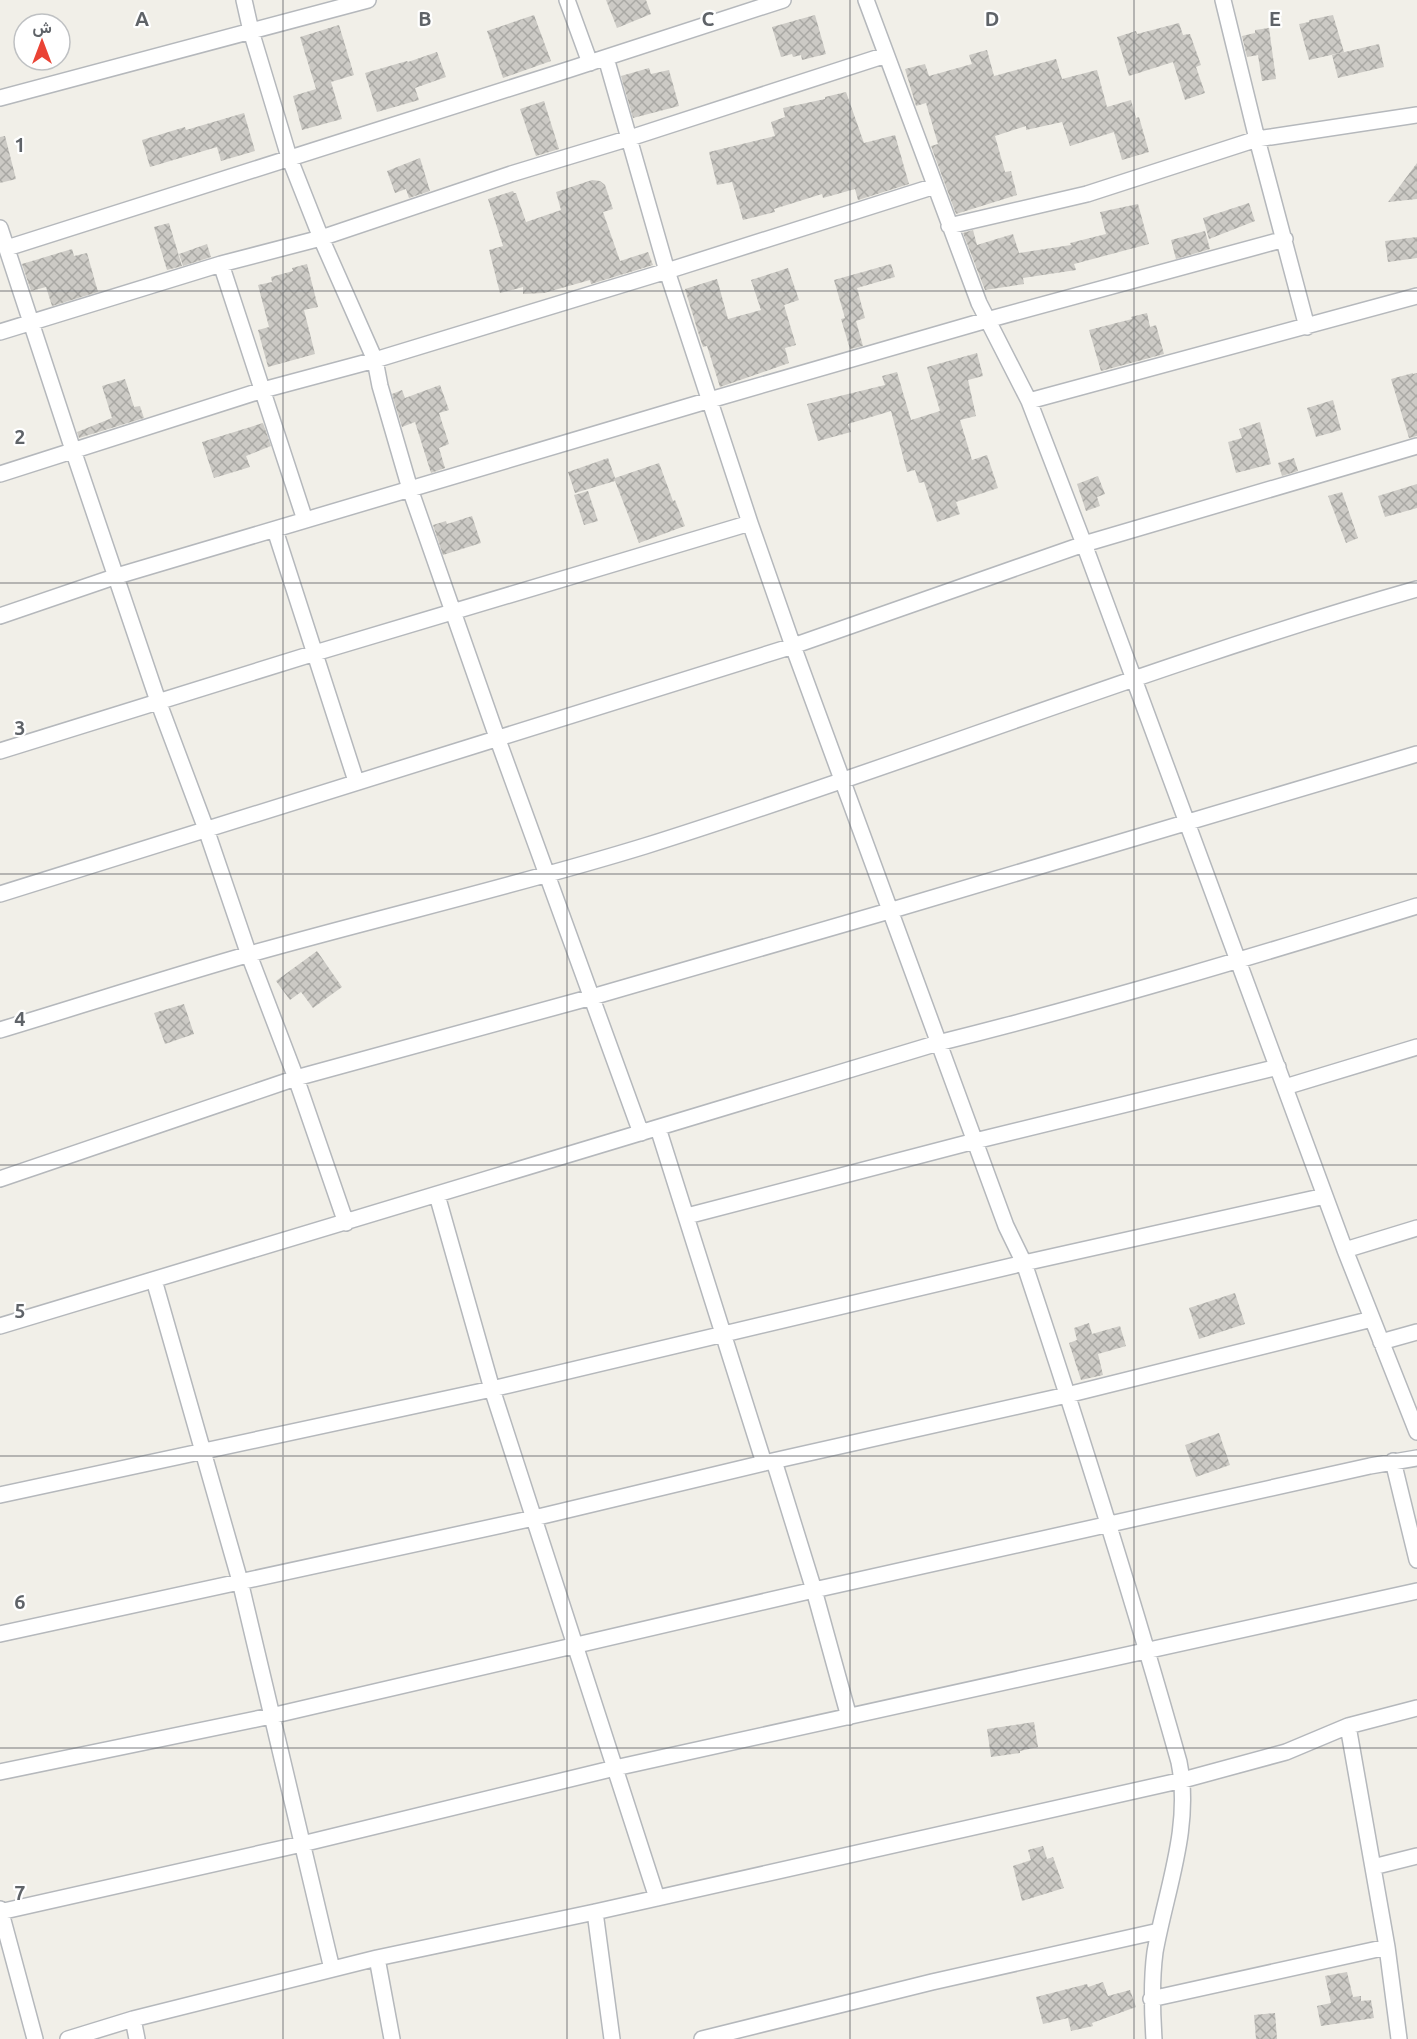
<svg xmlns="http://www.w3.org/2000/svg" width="1417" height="2039" font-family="Ubuntu,Vazirmatn,sans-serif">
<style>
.building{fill:url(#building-cross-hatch)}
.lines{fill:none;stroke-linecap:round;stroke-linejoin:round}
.street-casing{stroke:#b5b8bc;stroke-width:18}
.street{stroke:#fff;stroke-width:15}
.grid{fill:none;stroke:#5f6368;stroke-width:1.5;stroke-opacity:0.55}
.grid-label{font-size:20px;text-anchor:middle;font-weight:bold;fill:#5f6368;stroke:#fff;stroke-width:4.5;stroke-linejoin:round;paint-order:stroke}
</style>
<defs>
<pattern id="building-cross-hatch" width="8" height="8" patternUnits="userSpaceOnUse" patternTransform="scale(1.5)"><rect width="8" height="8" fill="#cccac5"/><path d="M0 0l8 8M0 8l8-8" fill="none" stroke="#a9a8a4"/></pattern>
</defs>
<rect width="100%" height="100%" fill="#f1efe8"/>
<!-- building -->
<path class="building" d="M606,0H646L651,14L617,28Z
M534,15L551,61L503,78L487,31Z
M815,15L826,54L802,60L801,55L793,57L792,54L781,57L772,27Z
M1333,15L1344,52L1309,60L1299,24L1309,22V20Z
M1179,23L1183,35L1190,34L1201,65L1196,67L1205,93L1185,100L1173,62L1129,76L1117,37L1136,31L1137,34Z
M339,25L354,75L331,82L342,119L302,130L293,96L316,89L300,37Z
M1269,28L1276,79L1262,81L1258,55L1247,57L1242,36L1255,33V30Z
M1379,44L1384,67L1338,78L1332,55Z
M987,50L994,76L1056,59L1062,79L1097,70L1107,107L1131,100L1136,118L1139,117L1149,152L1122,160L1114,132L1070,146L1062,122L1026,130V126L995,136L1005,172L1011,171L1017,195L956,214L931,146L938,144L926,103L916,106L905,69L925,64L929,76L972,64L969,55Z
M437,52L446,77L415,88L419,100L377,112L365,73L407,61L408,62Z
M649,68L651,74L669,70L679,106L633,118L621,76Z
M846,92L864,143L895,135L909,184L858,200L855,189L823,198L822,194L774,209L775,212L743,220L732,182L717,185L709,152L775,136L771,122L785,117L783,108L825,99V97Z
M544,101L559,149L536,156L520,109Z
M244,113L255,151L221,161L217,147L150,167L142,140L185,127L186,130Z
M5,136L16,179L0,183V137Z
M420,158L430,191L409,198L406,189L395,193L387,171Z
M1417,163V199L1388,202Z
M592,180L600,181L605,185L613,209L603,212L620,261L648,252L653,265L591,284L590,280L544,293L523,294V287L500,293L489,250L503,246L488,199L513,191L514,193H516L526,222L561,210L556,192Z
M1249,203L1255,221L1209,239L1203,218Z
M1138,204L1149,244L1074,264L1076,270L1023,278L1024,284L985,290L963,233L973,230L977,245L1013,234L1019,253L1071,245L1070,243L1106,234L1100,212Z
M169,223L182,266L167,270L154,227Z
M1205,231L1210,249L1176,259L1171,240Z
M1417,237V258L1388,262L1385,241Z
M207,244L211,257L183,266L179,254Z
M72,249L74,256L87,253L98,292L52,306L46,287L31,291L22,264Z
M307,264L318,307L304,310L315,354L268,367L258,330L269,327L258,285L272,282L271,277L293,271L292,268Z
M891,264L895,277L857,288L865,318L856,321L863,346L850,349L841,319L845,318L834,280Z
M788,268L799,300L784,305L796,345L785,348L789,363L720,387L707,346L703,347L698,332L685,289L717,279L728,319L761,310L751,280Z
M1147,313L1150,327L1156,325L1164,354L1101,371L1089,330L1132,319L1131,317Z
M977,353L983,376L968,380L976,416L960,420L972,460L987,455L998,488L956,502L960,514L937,522L924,482L919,483L915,470L907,472L891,411L848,424L851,432L818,441L807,404L885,385L882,376L897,372L911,420L940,411L927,367Z
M1413,373V374L1417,373V436L1409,438L1391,379Z
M125,379L134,407L140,406L144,418L79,438L77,432L112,418L102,386Z
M440,385L449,410L439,413L449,444L439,448L445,468L431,473L415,422L402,427L392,394L402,390L405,398Z
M1333,400L1341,430L1316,437L1307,408Z
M1260,422L1271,464L1236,473L1228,442L1242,438L1239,429Z
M263,423L271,446L246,456L250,467L214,478L202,442Z
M608,458L615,478L659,463L673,501L675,500L685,526L639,543L615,481L575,493L568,472Z
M1294,458L1298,471L1282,476L1278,463Z
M1098,476L1105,494L1097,497L1100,506L1086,511L1077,484Z
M1417,484V508L1385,517L1378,496Z
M588,491L598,521L584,525L574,495Z
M1342,492L1358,538L1346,543L1328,496Z
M472,516L481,543L443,555L433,525L446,521L447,524Z
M317,951L342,987L313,1008L301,992L290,1000L276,981Z
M184,1004L194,1034L165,1044L154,1013Z
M1235,1293L1245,1324L1199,1339L1189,1308Z
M1089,1323L1092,1334L1120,1326L1126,1346L1098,1354L1103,1375L1081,1380L1069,1343L1077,1340L1074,1328Z
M1219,1433L1230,1465L1196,1477L1185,1445Z
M1034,1722L1038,1747L1020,1751V1753L991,1757L987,1729Z
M1043,1846L1047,1859L1053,1857L1064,1888L1022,1901L1013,1866L1031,1860L1028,1850Z
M1347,1972L1353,1997L1361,1996V2001L1371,2000L1374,2018L1321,2026L1317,2006L1331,2003L1325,1976Z
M1103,1982L1108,1996L1130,1990L1136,2007L1092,2023L1093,2026L1071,2031L1068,2018L1043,2024L1036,1997L1087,1984L1088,1987Z
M1275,2013L1277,2039H1256L1254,2015Z"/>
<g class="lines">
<defs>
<path id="street" d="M244,0L251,31L289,157L321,238L375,360L380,386L410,489L498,740L641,1133
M567,0L590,63
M866,0L979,303L1029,401L1084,544L1345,1250L1417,1432
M1223,0L1257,139L1307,327
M606,58L667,271L750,523L793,646L1006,1226L1024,1263C1079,1428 1132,1595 1179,1762C1192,1827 1166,1890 1155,1952C1151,1982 1152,2009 1154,2039
M0,98L368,0
M949,226L1087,194L1257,139L1417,115
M0,228L73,450L158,701L206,829L249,955L296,1078L346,1223
M7,248C265,165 525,85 783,0
M221,264L305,520
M0,332L221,264L321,238L511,174L630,138L886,55
M1029,401L1417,296
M0,474L263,390L375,360L667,271L935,186
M275,530L356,781
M0,616L117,576L710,400L987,320L1285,239
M0,751L315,653L750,523
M0,894L793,646L1084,544L1417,446
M0,1030C83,1005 166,978 250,954C381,917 515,886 645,846C904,765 1156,663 1417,589
M1285,1087L1417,1047
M658,1128L764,1463
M0,1179L296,1078L592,997L889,911L1417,754
M437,1195L492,1389L657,1898
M687,1216L975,1141L1278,1067
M1345,1250L1417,1228
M154,1280L240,1581L332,1969
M0,1326L938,1043C1099,1003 1258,955 1417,906
M1381,1342L1417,1332
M774,1461L814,1590L849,1717
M1393,1461L1417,1560
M0,1495L492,1389L1024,1263L1325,1196
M0,1634L534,1518L764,1463L1067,1395L1372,1319
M1348,1726L1387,1947L1399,2039
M0,1772L271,1716L814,1590L1370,1466L1417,1458
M1373,1867L1417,1856
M0,1909L35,2039
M0,1912L302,1844L615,1768L1417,1591
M595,1912L612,2039
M377,1958L392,2039
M1151,1999L1387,1947
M133,2019L137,2039
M68,2039L133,2019L377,1958L595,1912L1183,1780L1286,1752L1348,1726L1417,1708
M702,2039L932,1982L1159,1931"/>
</defs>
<!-- street casing -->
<use href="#street" class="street-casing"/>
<!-- street -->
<use href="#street" class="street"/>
</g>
<!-- grid -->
<path class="grid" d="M283,0V2039M567,0V2039M850,0V2039M1134,0V2039M0,291H1417M0,583H1417M0,874H1417M0,1165H1417M0,1456H1417M0,1748H1417"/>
<g class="grid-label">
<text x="142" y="26">A</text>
<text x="425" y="26">B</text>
<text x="708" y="26">C</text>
<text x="992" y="26">D</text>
<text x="1275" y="26">E</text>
<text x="20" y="152">1</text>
<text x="20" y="444">2</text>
<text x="20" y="735">3</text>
<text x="20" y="1026">4</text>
<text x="20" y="1318">5</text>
<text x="20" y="1609">6</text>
<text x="20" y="1900">7</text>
</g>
<!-- north arrow -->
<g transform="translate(42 42)"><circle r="28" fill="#ffffff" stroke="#bfc1c3" stroke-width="1.5"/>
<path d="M0-4.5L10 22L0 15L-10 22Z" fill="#ea4335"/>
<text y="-9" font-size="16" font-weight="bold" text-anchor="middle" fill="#5f6368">ش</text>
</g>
</svg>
